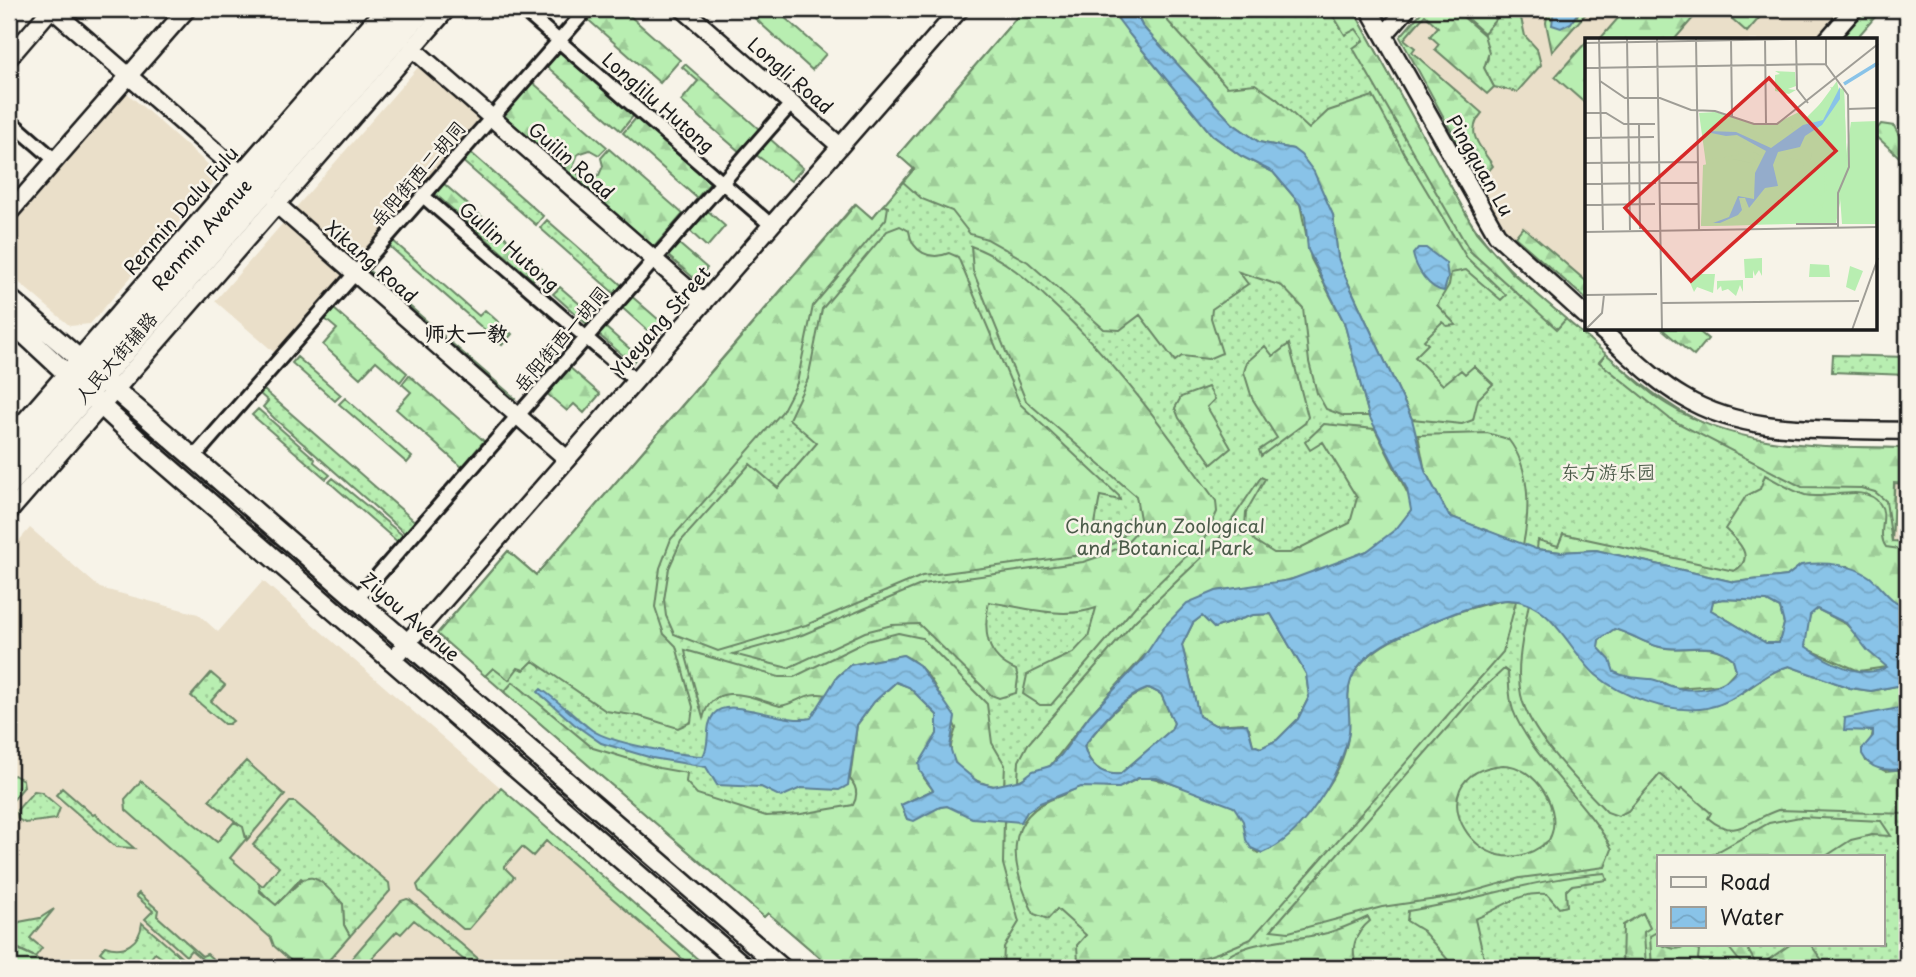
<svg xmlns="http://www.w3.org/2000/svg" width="1916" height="977" font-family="'Playpen Sans','LXGW WenKai TC',sans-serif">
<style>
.built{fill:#eadfc9}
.grass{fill:url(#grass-dots);stroke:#6a8566;stroke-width:2;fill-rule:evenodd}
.forest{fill:url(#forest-firs);stroke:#6a8566;stroke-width:2;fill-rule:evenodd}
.pitch{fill:#b8eeb1;stroke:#6a8566;stroke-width:2}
.water{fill:url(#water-waves);stroke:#5d8096;stroke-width:2;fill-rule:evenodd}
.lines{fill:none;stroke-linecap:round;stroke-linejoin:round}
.street-casing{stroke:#1c1c1c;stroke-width:18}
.secondary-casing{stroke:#1c1c1c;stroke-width:21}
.primary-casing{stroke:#1c1c1c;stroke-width:23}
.street{stroke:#f7f3e8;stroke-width:12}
.secondary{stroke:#f7f3e8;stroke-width:16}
.primary{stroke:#f7f3e8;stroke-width:18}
.labels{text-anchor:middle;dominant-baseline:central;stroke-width:5;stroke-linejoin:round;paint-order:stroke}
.street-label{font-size:19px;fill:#1c1c1c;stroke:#f7f3e8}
.park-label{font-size:19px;fill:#4b5b49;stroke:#f7f3e8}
.neighbourhood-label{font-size:21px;font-weight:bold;fill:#1c1c1c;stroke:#f7f3e8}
.inset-river{fill:none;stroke:#89c3e8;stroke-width:3.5}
.inset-road{fill:none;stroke:#9f9d96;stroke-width:2}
.view{fill:#d62828;fill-opacity:0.15;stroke:#d62828;stroke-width:3.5}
.inset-edge{fill:none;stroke:#1c1c1c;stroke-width:3.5}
</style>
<defs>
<pattern id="grass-dots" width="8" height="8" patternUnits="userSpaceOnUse" patternTransform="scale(1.75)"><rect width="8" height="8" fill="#b8eeb1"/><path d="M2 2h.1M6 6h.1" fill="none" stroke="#9ecc98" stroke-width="1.8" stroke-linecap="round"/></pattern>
<pattern id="forest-firs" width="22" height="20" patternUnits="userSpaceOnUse" patternTransform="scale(1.75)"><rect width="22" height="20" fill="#b8eeb1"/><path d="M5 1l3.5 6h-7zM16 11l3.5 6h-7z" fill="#9ecc98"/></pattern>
<pattern id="water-waves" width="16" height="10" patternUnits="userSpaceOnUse" patternTransform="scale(1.75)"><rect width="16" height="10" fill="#89c3e8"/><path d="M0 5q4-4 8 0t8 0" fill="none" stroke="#76a7c6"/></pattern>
</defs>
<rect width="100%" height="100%" fill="#f7f3e8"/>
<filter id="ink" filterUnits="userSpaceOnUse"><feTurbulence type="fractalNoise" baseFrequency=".0143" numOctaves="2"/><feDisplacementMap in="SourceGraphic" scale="14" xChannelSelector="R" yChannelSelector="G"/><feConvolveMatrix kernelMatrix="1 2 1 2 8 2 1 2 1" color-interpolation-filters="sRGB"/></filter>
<g filter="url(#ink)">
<!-- built -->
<path class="built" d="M1424,9H1842L1814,40H1587V300L1504,228L1400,37Z
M420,65L481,118L353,265L292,212Z
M126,92L220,175L90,324L70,326L9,274V225Z
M283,223L343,275L275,353L215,301Z
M1896,448H1907V542H1892Z
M30,528L100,588L198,614L218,632L263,581L708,968H9V552Z"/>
<!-- grass -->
<path class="grass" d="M1024,9H1353L1468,218C1496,262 1536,293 1575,327C1624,369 1669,415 1732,434C1784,450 1842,446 1896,448L1892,541L1907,542V968H832L768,913L764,917L437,634L508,551L536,575L855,204L872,218L914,169L898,155ZM1659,856H1883V944H1659Z
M1454,9H1507L1505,11L1521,18L1525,36L1537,49L1541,65L1517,92L1494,87L1484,68L1488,58L1484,35Z
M469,151L543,216L536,225L461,160Z
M547,220L625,288L617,296L540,228Z
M560,287L596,318L589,326L553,294Z
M1833,355L1907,357V375L1832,372Z
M264,390L418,524L408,536L275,419L263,407L268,401L260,394Z
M258,409L315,459L314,462L330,475L326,479L252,415Z
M333,478L406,538L400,544L329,482Z
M211,673L225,685L211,701L233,721L229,724H224L191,696Z
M246,761L285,795L247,840C244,823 222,812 209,800Z
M14,775L23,780L24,787L9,805V777Z
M62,788L93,815L95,814L134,848L116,847L56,795Z
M34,791L41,792L60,808L56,819L25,823L18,819L17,810Z
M290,802H295L389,883L390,891L350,936L344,925L343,904L301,878L276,906L258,888L259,883L263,886L279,867L253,845Z
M139,893L158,910L157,916L202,956L207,954L223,968H207L209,965L191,950L186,956L145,919L153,911L136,896Z
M54,909L30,938L42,948L35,957L9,944L19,922L40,918Z
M142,923L183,959L175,968L155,953L143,968H120L100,952L105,946C124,953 140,943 142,923Z"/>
<!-- forest -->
<path class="forest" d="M592,9H622L680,60L660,83L585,17Z
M756,9H775L826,54L812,70L751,15Z
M1024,9H1117L1116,13L1130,35L1212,135L1241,156L1273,172L1300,204L1311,259L1344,322L1369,416H1344L1326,409L1317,393L1309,362L1303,308L1282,286L1239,272L1248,284L1212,309L1211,318L1222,353L1208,359L1182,356L1175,361L1140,315L1120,330L1104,329L1028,262L987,239L970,234L952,211L922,199L903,182L914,169L898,155Z
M1135,9H1157L1227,87L1255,84L1277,99L1309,129L1328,111L1373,96L1404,153L1467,258L1506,295L1501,300L1466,270L1451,273L1449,285L1437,305L1456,325L1447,326L1442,322L1424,340L1428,344L1415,357L1443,385L1461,370L1465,374L1474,366L1493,384L1478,399L1473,420L1462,424L1412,419L1344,274L1338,258L1333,215L1307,163L1293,149L1259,142L1232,123L1142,26Z
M1329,9H1353L1476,232L1511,272L1566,319L1557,329L1470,251L1353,48L1364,40L1356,29L1345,35Z
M1424,9H1454L1484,35L1489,52L1484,68L1494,87L1487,94L1435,49L1439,44L1430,36L1438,27L1425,15L1404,39L1415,48L1412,52L1482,113C1464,134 1481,146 1493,166L1479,182L1400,37Z
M1548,9H1554L1552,19L1577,16L1580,9H1590L1552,52L1546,23Z
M1626,9H1699L1700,10L1674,40H1599Z
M1721,9H1767L1747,32Z
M1867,9H1882L1855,40H1840Z
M1587,41V105L1555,77Z
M559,49L634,115L621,131L545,65Z
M685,64L759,129L740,152L681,101L698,81L682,67Z
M531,81L607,147L599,155L590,150L578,154L573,167L580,177L578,180L502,114Z
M637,117L711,182L697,198L623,133Z
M1881,124L1894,126L1907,150V164L1876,136V130Z
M769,138L803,168L791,181L755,154Z
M609,149L683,214L654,247L580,182L599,175L603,166L601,158Z
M443,183L542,269L533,280L434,193Z
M856,204L872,218L883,205L888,207L886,219L813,306L797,383L782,412L671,539L660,568L655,607L664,634L676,646L693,707L691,722L678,728L639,716L606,711L533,661L524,670L518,668L509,680L493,668L485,676L437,634L508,551L536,575Z
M708,211L725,226L707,247L690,231Z
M900,226L909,231C912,252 930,261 949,253L958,257L1020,404L1119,496L1120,500L1100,496L1095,524L1120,529L1128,519L1130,527C1121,545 1099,549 1081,555L922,576L806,625L718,651L674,634L666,616L664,600L669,568L681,541L750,464L778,488L817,443L789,419L808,379L822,309L887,231Z
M1523,227L1587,282V300L1515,237Z
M392,240L479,316L485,310L512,334L502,345L388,245Z
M678,243L707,268L696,280L667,255Z
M971,246C1004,258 1029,280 1053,304C1117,363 1166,431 1216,501L1217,512L1205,538L1139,602L1051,705H1040L1023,694L1027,675C1030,673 1070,654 1073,653L1088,637L1096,608C1062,620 1023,607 989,602C983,631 985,657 1016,670L1018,678L1016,693L999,698L991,695L919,624L892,625L865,632L788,668L733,654L802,635L923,584L1083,562L1104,555L1124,545L1138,530L1140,519L1136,496L1026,401L973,271Z
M367,269L444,336L439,342L362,274Z
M629,294L666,326L656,338L619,305Z
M334,309L407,373L400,382L376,361L360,378L323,345L337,329L325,319Z
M605,327L638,356L632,363L599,335Z
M1662,329H1696L1708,339L1694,356Z
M448,340L515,398L510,404L443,346Z
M1289,344L1308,417L1305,423L1261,456L1259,450L1277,438L1252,398L1244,372L1247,362L1265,346L1273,356Z
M1606,354C1626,371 1645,391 1668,405C1740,450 1825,446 1907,448V484L1894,483L1892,542L1886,501L1875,492L1861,488L1802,487L1670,419L1599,362Z
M297,357L341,395L335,401L292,363Z
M568,366L600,394L584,413L574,404L567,411L545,392Z
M409,375L484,441L462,467L396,409L411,392L402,384Z
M1208,387L1215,399L1207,407L1231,448L1212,464L1179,418L1175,408L1181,397Z
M345,398L412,457L407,463L339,404Z
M1324,424L1375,429L1411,500V510L1397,529L1377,547L1305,576L1271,584L1216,591L1164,627L1153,646L1090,715L1050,766L1018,781L1019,761L1028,744L1135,621L1215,545L1261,477L1265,479L1246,512L1245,527L1255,541L1274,553H1290L1350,523L1357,498L1323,442L1310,450L1305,442Z
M1487,433L1508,439C1531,468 1530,511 1523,545L1449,516L1425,471L1418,435Z
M1765,475C1778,482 1792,491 1805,495C1827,501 1865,482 1880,504C1889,516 1876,534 1886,547L1907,550V608L1886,597L1879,587L1848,566L1801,565L1787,576L1734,582L1596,550L1561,552L1537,549L1538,540L1558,546L1563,534L1734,571C1757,558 1738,541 1725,529L1746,496L1760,489Z
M1723,599L1767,601L1780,608L1784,624L1779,644L1766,643L1711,610L1713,601Z
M1504,600L1516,601L1503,652L1251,939C1194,966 1141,976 1078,962L1077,945L1086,935L1057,909L1048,919L1034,914C1011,868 1000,816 1060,796C1069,793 1079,785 1089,785C1098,785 1107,789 1116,788C1127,787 1134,778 1145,777C1156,777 1226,801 1235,808C1251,819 1240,842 1258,853C1301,823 1341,788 1349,732C1351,715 1345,696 1351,679C1367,638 1464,608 1504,600Z
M1529,603C1584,634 1586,689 1662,705C1680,708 1696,710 1715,705C1744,698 1762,673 1789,666L1850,688L1871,691L1907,684V709L1845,718L1861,729L1873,731L1871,741L1862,749L1866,761L1885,771L1907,769V814L1778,810C1748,820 1736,842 1708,818L1711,813L1682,788L1680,791L1660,774L1628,811L1618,816L1607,812C1580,784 1529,734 1521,695C1515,666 1524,632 1529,603Z
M1817,609L1846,624L1887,667L1859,671L1808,649L1803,642L1811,612Z
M1271,614L1306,674L1309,697L1298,719L1277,740L1261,748L1253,745L1249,728L1243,723L1215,725L1199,716L1182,645L1193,623L1202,616L1214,628L1253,615Z
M1614,629C1630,633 1643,643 1660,647C1687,653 1709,639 1733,659L1736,670L1725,682L1718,685L1674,688L1662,682L1627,678L1614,673L1598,647L1599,640Z
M898,633L922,638L987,704L992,743L1005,765L1004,786C985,787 952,774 951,751C950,743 954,735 956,728C943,703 931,667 903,655L850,665L837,677L827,695C807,690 799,703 780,706C752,698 714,678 703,718L686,656L685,650L779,677H794L867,641Z
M1504,669L1508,672C1509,685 1509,698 1513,710C1529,755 1588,803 1612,849L1605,867L1520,878L1457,896L1382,907L1289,932L1271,930L1475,696ZM1503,765C1535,765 1565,811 1549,840C1481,901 1407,774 1503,765Z
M513,682L593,748L659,768L687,773L686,782L697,794L766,816L801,814L853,805C858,796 857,787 850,779L857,725L874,702L896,682L909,687L937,715V734L931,747L924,778L933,790L901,805L907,819C922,817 933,807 947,806L1004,820L1003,864L1019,922L1004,947L1003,968H832L768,913L764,917L504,692Z
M1149,688L1161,694L1174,723L1171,730L1120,774C1101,776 1089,764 1084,746C1102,723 1121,699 1149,688Z
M141,781L217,842L234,822L243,827L246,839L230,858L259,883L260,892L276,905C309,874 307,864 343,904L344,925L350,936L322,968H299L274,946L271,938L126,810L125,799Z
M501,788L708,968H693L546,841L533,856L522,847L504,867L514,877L469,929H463L419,891L417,885Z
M1800,817L1881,821L1891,836L1872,835L1851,840L1826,856H1710L1769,823Z
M1605,873L1607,880L1572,885L1566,891L1567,906L1559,908L1547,894C1518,891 1501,909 1475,919L1486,968H1455L1423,931L1407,921L1408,911C1475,901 1536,878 1605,873Z
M407,899L410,900L489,968H474L414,920L401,934L397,931L372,958L383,968H356L352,958L401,901Z
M1643,913L1650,928L1644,932L1646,968H1622L1623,925Z
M1368,917L1370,921C1355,933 1349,950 1358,968H1216C1236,938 1295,941 1327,933C1341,929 1355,923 1368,917Z
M1655,933L1659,934V944C1670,947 1676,953 1687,944L1699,950L1698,959L1710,968H1652L1650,936Z
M1726,944H1745L1757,966L1745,968Z
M1791,944H1810L1828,968H1769L1768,960Z
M9,945L35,957L48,968H9Z"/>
<!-- pitch -->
<path class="pitch" d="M1456,9H1505L1484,33Z"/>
<!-- water -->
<path class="water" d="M1117,9H1135L1142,26L1232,123L1259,142L1293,149L1301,155L1314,172L1333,215L1338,258L1344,274L1412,419L1425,471L1449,516L1536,549L1561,552L1596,550L1734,582L1787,576L1801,565C1823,562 1851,563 1870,577C1884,589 1889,601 1907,608V684L1871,691L1850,688L1789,666C1757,674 1739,705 1700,709C1666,712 1622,697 1596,675C1568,650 1551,599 1507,600C1477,601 1430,623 1402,635C1382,644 1359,658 1351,680C1345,696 1351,715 1349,732C1343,772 1301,839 1262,853L1251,848L1246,840L1243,821L1234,807L1157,778H1138L1119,788L1081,787L1040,803L1027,812L1021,822L972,818L947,806L940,807L914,821L907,819L901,805L933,790L920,771L919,764L937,734V715L909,687L896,682L874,702L857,725L848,785L839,790L801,788L781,797L761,787L717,785L706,767L652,758L601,743L574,724L538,692L541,689C559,701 574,717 592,730C610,743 679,755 703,756C711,744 704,726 714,714C729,695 784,725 811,718L837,677L850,665L903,655L919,665L955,717L950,747L955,763L978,782L993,786L1021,780L1033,771L1050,766L1061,755L1090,715L1142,660L1164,627L1187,603L1216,591L1290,580L1367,551L1396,529L1411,510L1407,489L1369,416L1344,322L1308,250L1305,216L1300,204L1273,172L1241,156L1212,135L1130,35L1118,19ZM1723,599L1767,601L1780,608L1784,624L1779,643H1766L1711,610L1713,601ZM1817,609L1846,623L1868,651L1887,667C1862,681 1826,661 1805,646L1810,615ZM1271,614L1306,674L1309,697L1298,719L1277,740L1261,748L1253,745L1247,724L1215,725L1199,716L1182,645L1193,623L1202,616L1214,628L1253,615ZM1614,629C1630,633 1643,643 1660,647C1687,653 1709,638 1733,659L1736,670C1725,690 1691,693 1671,686C1664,684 1658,680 1651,679C1637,678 1627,678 1614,672L1610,660L1598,647L1599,640ZM1149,688L1161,694L1174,723L1171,730L1120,774C1101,776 1088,764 1084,746C1102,722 1121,698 1149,688Z
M1554,9H1580L1571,23L1561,28L1552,25Z
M1418,248H1426L1446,263L1448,278L1444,291C1429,289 1416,269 1413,254Z
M1899,708L1907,709V769C1889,770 1872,773 1862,754V749L1873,736V731L1844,730L1845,718Z"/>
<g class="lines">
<defs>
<path id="street" d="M522,9L771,225
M9,120L55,160
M423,196L636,381
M194,457L587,9
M358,598L791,104"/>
<path id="secondary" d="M52,9L240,173
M683,9L840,146
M1369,9L1497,235L1587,317
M1384,35L1407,9
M1827,40L1854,9
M412,48L704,303
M9,58L51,9
M276,204L567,459
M9,213L187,9
M1600,329C1627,352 1652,379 1683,397C1749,437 1833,428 1907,431
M9,439L384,9
M9,512L447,9
M391,661L960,9"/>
<path id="primary" d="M9,298L782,968
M9,320L150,451L746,968
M9,463L405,9
M9,486L425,9"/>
</defs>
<!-- street casing -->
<use href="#street" class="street-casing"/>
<!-- secondary casing -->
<use href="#secondary" class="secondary-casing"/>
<!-- primary casing -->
<use href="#primary" class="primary-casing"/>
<!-- street -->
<use href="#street" class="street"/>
<!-- secondary -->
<use href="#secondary" class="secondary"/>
<!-- primary -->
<use href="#primary" class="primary"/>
</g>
</g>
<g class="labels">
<!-- street labels -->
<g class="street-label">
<text transform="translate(791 75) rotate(41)">Longli Road</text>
<text transform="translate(659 102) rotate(41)">Longlilu Hutong</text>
<text transform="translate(572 160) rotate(41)">Guilin Road</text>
<text transform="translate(1481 165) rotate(60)">Pingquan Lu</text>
<text transform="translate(417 173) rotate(-49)">岳阳街西二胡同</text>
<text transform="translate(180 210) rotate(-49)">Renmin Dalu Fulu</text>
<text transform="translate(201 234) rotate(-49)">Renmin Avenue</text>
<text transform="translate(510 246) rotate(41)">Gullin Hutong</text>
<text transform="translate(372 261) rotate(41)">Xikang Road</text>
<text transform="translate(660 321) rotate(-49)">Yueyang Street</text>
<text transform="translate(560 338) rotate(-49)">岳阳街西一胡同</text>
<text transform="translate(115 357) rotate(-49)">人民大街辅路</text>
<text transform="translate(411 616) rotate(41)">Ziyou Avenue</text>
</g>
<!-- park labels -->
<g class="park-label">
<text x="1608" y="471">东方游乐园</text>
<text x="1165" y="525">Changchun Zoological<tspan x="1165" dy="22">and Botanical Park</tspan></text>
</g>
<!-- neighbourhood labels -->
<g class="neighbourhood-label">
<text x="466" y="332">师大一教</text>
</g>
</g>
<!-- overview -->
<g transform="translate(1585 38)">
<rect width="292" height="292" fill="#f7f3e8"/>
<path d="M245,49L259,52L262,130L251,185L116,188L121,126L114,75L131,74L165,87L197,86L213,75L219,82L248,53Z" fill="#b8eeb1"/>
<path d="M190,33L210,34L211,48L203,51L211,52L204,56L190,53V37L195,36ZM252,43L254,53L239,80L218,87L210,96L193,107L209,94L205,85L185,88L214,74L220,82L234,74L243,67L244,62L232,70ZM255,50L259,52L262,131L251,155H241L242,127L238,122H236L240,126L239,156H228L239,158L238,166L228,167L238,168L233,179H208L207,186H194L185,179L188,169L173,161L180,150L193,148L188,124L195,112L198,119L219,125L214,139L226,140L230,135L226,127L238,125L225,124L227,115H218L215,122L203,120L196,111L215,109L243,79L246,84L251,79ZM128,74L180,88L168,92L171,100L179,97V102L175,105L148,93L127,94L147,91L150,83L124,78ZM123,94L150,96L171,108L156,104L153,117L121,122L118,97ZM173,109L181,113L170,135V159L168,151L162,155L169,161L153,158L141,178L124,185L154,178L159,172L155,160L163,170L171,163L181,179L172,187L116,188L118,127L148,121L166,125L168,134L167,120L173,125L177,118L168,114ZM116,236H130L128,255L112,249L109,254L104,242ZM158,242V254L155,247L151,258L143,251L137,253L136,248L132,252V243Z" fill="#b8eeb1"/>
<path d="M292,83V186H257L255,158L266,84ZM177,220V238L174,232L170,238L168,232V240H160L159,221ZM225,226L244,227L245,239H224ZM265,228L278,233L270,253L261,249Z" fill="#b8eeb1"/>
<path d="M255,49V61L237,87L220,98L215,109L193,114L188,127L193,148L180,150L164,170L160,160H154L157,172L153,177L135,185H128L144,179L153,158L169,161L170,135L181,113L152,97L141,98L126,95L123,93L151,94L186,110L218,87L238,82Z" fill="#89c3e8"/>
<path class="inset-river" d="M259,46L293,25"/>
<path class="inset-road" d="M14,0L18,192M42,0L45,192M72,0L77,292M111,0L114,193M180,0L181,86M211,0L212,51L223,65M241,0V27L263,57L264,129L253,155V190M146,1L147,78M0,5L252,0M0,30L241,26M15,43L40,60H75L106,72L130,73L169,86H192L293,6M263,71L293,70M0,75H21L39,86H70M54,86L55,191M0,100L69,99M0,125L113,124M75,145H114M0,146L71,145M75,166H114M0,167L70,166M211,186H253M0,194L293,189M0,257L72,256M77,265L274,263M0,292L17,275L19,257M267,292L293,220"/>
<path class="view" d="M184,40L251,113L106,243L40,170Z"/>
<rect width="292" height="292" class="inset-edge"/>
</g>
<!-- margin -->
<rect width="1916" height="977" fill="none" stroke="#f7f3e8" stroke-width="35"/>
<rect x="18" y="18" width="1881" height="942" fill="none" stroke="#1c1c1c" stroke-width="2.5" filter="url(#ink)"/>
<!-- legend -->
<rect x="1657" y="855" width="228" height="91" fill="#f7f3e8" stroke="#9f9d96" stroke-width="2"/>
<rect x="1671" y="877" width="35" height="10" fill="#f7f3e8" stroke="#9f9d96" stroke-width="2"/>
<text x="1720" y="890" font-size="21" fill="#1c1c1c">Road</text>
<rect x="1671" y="907" width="35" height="21" fill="url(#water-waves)" stroke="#9f9d96" stroke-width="2"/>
<text x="1720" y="925" font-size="21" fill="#1c1c1c">Water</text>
</svg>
